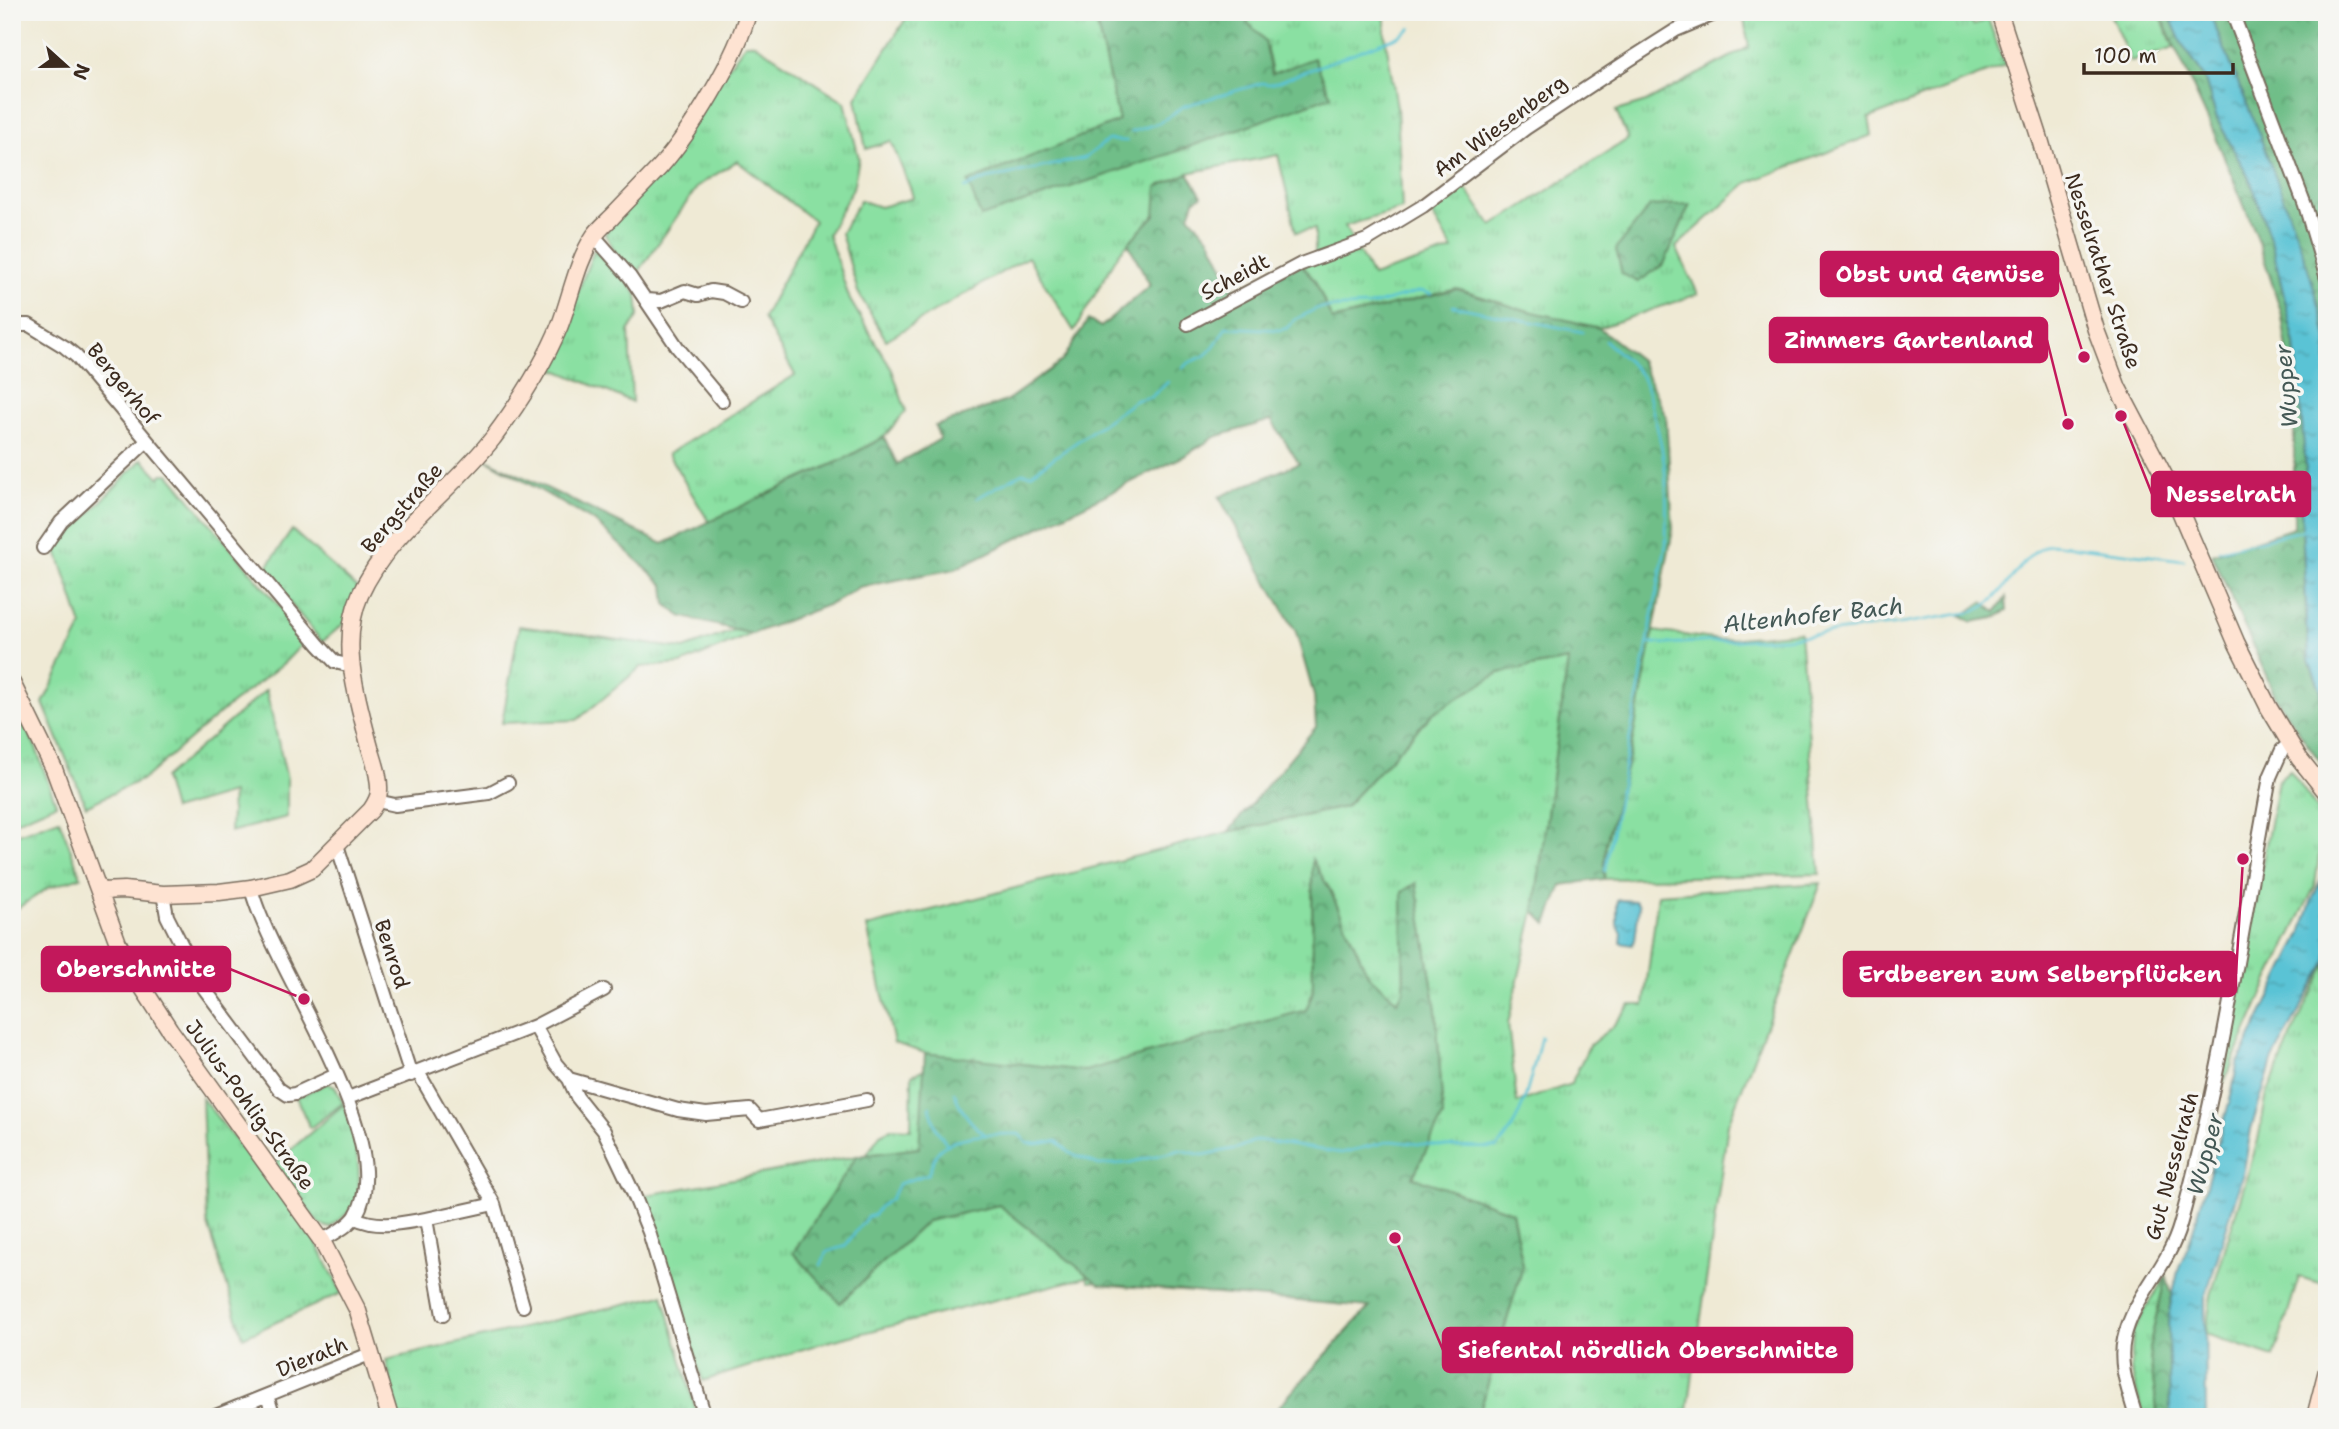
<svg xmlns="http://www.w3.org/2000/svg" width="2339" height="1429" font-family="'Shantell Sans',sans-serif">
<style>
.grass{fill:url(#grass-tufts);stroke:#628560;stroke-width:2;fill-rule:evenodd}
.forest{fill:url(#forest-crowns);stroke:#557453;stroke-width:2}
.water{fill:url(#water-ripples);stroke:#4a767a;stroke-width:2}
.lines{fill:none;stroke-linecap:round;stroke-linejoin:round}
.stream{stroke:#5ac3d5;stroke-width:2.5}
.street-casing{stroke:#7a6d5e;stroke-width:16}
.secondary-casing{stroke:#7a6d5e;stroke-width:19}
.street{stroke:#fff;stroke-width:12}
.secondary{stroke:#fee3d2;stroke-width:16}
.labels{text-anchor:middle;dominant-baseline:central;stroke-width:7;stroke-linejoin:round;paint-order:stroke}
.street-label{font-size:21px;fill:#3b2a1e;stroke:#f6f6f2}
.water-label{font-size:23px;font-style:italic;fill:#445855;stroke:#f6f6f2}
.leader{fill:none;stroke:#c2185b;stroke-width:2.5}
.callout-dot{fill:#c2185b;stroke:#f6f6f2;stroke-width:2.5}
.callout{fill:#c2185b;stroke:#c2185b;stroke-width:2.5}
.callout-label{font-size:23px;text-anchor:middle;font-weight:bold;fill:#fff}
</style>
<defs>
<pattern id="grass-tufts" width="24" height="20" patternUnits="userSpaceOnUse" patternTransform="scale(1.75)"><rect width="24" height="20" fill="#8ae0a2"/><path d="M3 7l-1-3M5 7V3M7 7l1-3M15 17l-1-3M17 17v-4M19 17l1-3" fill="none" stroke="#78c08b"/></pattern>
<pattern id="forest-crowns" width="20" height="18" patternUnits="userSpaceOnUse" patternTransform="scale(1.75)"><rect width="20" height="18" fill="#6fbe88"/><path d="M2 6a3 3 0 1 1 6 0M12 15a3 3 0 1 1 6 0" fill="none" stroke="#5c9b6f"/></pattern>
<pattern id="water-ripples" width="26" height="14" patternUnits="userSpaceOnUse" patternTransform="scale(1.75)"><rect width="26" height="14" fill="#5ac3d5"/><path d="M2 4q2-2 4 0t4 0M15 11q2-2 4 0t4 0" fill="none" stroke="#4c9fac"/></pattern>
</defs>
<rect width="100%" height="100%" fill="#f6f6f2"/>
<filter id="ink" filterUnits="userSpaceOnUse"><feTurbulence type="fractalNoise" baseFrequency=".0143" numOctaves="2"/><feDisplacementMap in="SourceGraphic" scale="14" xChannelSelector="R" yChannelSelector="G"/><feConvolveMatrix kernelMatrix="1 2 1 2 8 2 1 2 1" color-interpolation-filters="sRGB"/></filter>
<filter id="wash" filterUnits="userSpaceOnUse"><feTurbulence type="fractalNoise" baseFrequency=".00686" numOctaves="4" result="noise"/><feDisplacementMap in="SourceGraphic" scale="28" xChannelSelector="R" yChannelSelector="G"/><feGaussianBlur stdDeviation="1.57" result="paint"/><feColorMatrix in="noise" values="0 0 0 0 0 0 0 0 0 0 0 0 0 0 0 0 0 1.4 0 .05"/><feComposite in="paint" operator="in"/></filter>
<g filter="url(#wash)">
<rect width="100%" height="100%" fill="#efead5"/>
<!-- grass -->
<path class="grass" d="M910,12H1094L1119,121L968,182L1272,74L1265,41L1248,23L1243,12H1385V35L1397,107L1402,209L1345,226L1372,276L1453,250L1431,213L1464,186L1492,226L1628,139L1616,111L1646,102L1749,47L1744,19L1747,12H1955L1952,21L1962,17L1964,23L1970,21L1973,26L1988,19L2005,66L1869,118L1872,135L1747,183L1676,247L1698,294L1599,328L1517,308L1457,289L1332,320L1315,281L1302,265L1315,260V229L1296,232L1278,155L1188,173L1155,215L1119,253L1074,331L1028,257L886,340L858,292L841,233L860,200L880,207L913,198L911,190L891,141L866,149L856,98Z
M2109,12H2159L2174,48L2131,62Z
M746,43H753L845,102L859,158L853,188L828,234L850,300L892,370L906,411L884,437L844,459L709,522L668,454L795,375L763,318L814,221L737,161L698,186L635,277L618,256L605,234Z
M594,250L602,251L637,294L639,315L629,331L632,402L549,367Z
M142,459L160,478L162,474H169L307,639L285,662L220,713L145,778L86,806L43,703L82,626L56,548Z
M292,530L359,590L348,620L322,642L264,571Z
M519,626L684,649L735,630L752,634L681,664L641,667L577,720L502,723Z
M1653,631L1720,640L1800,632L1820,874L1604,879L1606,843L1630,754Z
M1568,660L1534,911L1508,1024L1517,1103L1571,1084L1589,1046L1613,1026L1630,1005H1644L1658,894L1821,883L1728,1124L1687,1417H1478L1523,1266L1512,1212L1413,1177L1429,1144L1403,1181L1471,1209L1299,1384L1380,1295L1143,1278L1089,1282L1087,1277L819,1344L703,1381L672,1293L641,1196L857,1156L793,1253L841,1302L927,1221L999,1205L994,1195L829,1213L880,1134L892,1128L911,1129L912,1075L947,1058L980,1060L925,1053L894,1043L867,927L1228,832L1345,807L1433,713L1499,673ZM1312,860L1330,890L1368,975L1397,1001L1404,990L1402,892L1416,883L1436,1010L1443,1116L1092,1070L1306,1010L1313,992Z
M266,690L287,779V817L230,832L232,793L173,810L164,778Z
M12,701L36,748L56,804L12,823Z
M2290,770L2324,819L2315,886L2272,973L2220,1092L2278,780Z
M59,819L81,877L48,888L12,912V836Z
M2327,963V1285L2299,1277L2274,1357L2206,1334L2211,1295L2258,1140L2267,1094L2297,1023Z
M328,1083L335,1086L343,1103L310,1128L296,1097Z
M202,1098L316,1242L342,1293L243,1337L207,1221Z
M344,1104C355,1144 363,1163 357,1205L330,1228L319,1224L274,1164Z
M2166,1275L2149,1348L2158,1417H2143L2131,1369L2133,1331Z
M663,1295L698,1417H398L386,1360Z"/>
<!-- forest -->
<path class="forest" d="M1094,12H1243L1248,23L1265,41L1272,74L1314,58L1331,96L1172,153L981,217L968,182L1119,121Z
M2159,12H2168L2181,42L2204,77L2217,119L2251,182L2272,244L2295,344L2306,468L2301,505L2306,611L2309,660L2321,691L2327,763H2321L2278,702L2212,554L2294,528V395L2281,311L2256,234L2217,140Z
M2206,12H2327V362Z
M1188,173L1202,196L1194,201L1189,215L1210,239L1234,289L1302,265L1315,281L1332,320L1457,289L1517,308L1599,328L1640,360L1666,416L1673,529L1630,754L1606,843L1604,879L1562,885L1547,924L1534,911L1568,660L1499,673L1433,713L1345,807L1228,832L1316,727L1314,696L1296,632L1219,497L1299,463L1271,420L1215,437L1186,455L955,569L859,587L835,602L752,634L680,616L666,604L664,585L595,522L484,458L663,544L767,494L844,459L884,437L897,464L940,439L935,426L1006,401L1062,361L1088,320L1101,327L1150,285L1128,243L1155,215L1157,187Z
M1690,204L1664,264L1638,282L1622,274L1616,249L1650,206Z
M2006,597L2007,611L1994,618L1972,622L1962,616L1983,602L1996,612Z
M1312,859L1330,890L1368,975L1397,1001L1404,990L1402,892L1416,883L1436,1010L1443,1116L1413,1177L1512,1212L1523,1266L1478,1417H1269L1370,1307L1099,1284L999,1205L927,1221L840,1303L793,1253L857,1156L919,1148L925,1053L1085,1071L1306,1010L1313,992Z
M2166,1275L2172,1295L2169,1311L2170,1417H2158L2149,1348Z"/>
<!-- water -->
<path class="water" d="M2168,12H2209C2231,64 2252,115 2272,168C2293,223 2314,279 2327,338V746L2323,727L2321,691L2309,660L2301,505L2306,468L2295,344L2272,244L2251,182L2217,119L2204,77L2181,42Z
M2327,866V960L2273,1059L2251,1129L2244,1170L2205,1299L2206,1417H2170L2168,1326L2169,1311L2179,1267L2189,1244L2200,1207L2232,1092L2237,1065L2301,934L2311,902Z
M1620,900L1635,901L1639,905L1635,940L1632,945L1621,943L1622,933L1617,925V901Z"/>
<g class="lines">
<!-- stream -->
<path class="stream" d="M1131,132L1159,123L1184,106L1262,83L1269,84L1277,82L1399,36L1411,28
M965,188L987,179L1085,158L1108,140L1127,141
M1453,306L1583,332
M1183,368C1189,360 1196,361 1204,356C1213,350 1221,336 1226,327L1281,330L1287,328L1294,320L1318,308L1369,306L1421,291L1431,294
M977,498L1022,473L1031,474L1136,400L1151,397L1168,382
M2219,550L2304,530
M1648,643L1661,644L1786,638L1900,624L1972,612C2007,602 2017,552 2052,544L2184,560
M1605,871L1666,544C1667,495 1668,463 1654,416C1651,404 1649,391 1643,379C1635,365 1617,352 1605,341
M954,1092C960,1108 970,1124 985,1134
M930,1107L936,1129L948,1145
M821,1265L827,1252L845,1246L867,1217L874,1215L879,1207L891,1199L898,1184L928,1174C931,1168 933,1159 937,1153C952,1133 997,1134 1019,1134L1027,1143L1037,1144L1057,1141L1070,1153L1099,1165L1128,1163L1180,1150L1203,1155L1238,1148L1257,1140L1341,1153L1391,1141L1447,1147L1497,1148C1525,1119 1531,1074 1541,1037"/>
</g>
</g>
<g filter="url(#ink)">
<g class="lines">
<defs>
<path id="street" d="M2232,12L2305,205L2327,279
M594,236L630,277L678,348L722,401
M647,300L661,301L685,291L698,295L711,291L724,293L741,302
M1188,324L1301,264L1367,240L1423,206L1526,128L1629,60L1676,30L1719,12
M12,325H29L65,347L76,356L319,645L335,662L351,666
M43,548L61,522L147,441
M377,801L395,805L489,793L508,783
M337,845L411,1075
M251,888C270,966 401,1142 356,1215C350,1226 332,1234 322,1241
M163,894L167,916L203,987L279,1089L288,1095L295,1094L336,1075
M535,1026L556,1064L569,1079L577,1097L604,1131L632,1190L649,1232L705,1417
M418,1072L494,1204L523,1306
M569,1079L678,1110L706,1114L750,1110L759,1120L867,1100
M348,1098L535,1026L604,990
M355,1218C379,1229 401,1223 426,1219
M443,1315L426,1219L494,1204
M267,1396L274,1417
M213,1417L372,1353
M2136,1417C2129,1392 2118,1365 2124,1339C2134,1295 2168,1268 2180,1225C2221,1079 2242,927 2270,777L2282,750L2290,743"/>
<path id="secondary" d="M1999,12L2039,136L2096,330L2118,388L2168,483L2236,642L2269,708L2299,758L2327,793
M12,683L54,769L118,943L137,979L170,1030L322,1241L358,1311L390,1417
M100,891L124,890L163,894L219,892L251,888L290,879L312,869L371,810C375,804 379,798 379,791C380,775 373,759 369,744C357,697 339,643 360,595C389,531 451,492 493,438C519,403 544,365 560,325C571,296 577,261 594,236C599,229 606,223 612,217C628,200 644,184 660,167C690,133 738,56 748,12
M2315,1417L2327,1370"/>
</defs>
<!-- street casing -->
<use href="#street" class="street-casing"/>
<!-- secondary casing -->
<use href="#secondary" class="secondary-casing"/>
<!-- street -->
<use href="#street" class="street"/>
<!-- secondary -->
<use href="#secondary" class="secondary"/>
</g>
</g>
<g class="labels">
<!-- street labels -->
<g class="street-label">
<text transform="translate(1500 126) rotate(-36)">Am Wiesenberg</text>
<text transform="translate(2103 271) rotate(72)">Nesselrather Straße</text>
<text transform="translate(1235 277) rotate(-28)">Scheidt</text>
<text transform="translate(123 384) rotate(50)">Bergerhof</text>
<text transform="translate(402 508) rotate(-49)">Bergstraße</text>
<text transform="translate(392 954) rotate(72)">Benrod</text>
<text transform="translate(250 1105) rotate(54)">Julius-Pohlig-Straße</text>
<text transform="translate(2172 1166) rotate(-75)">Gut Nesselrath</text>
<text transform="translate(312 1357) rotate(-22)">Dierath</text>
</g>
<!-- water labels -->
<g class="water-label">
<text transform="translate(2286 386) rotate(-95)">Wupper</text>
<text transform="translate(1813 615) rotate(-6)">Altenhofer Bach</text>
<text transform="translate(2205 1154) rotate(-75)">Wupper</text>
</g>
</g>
<!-- callouts -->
<path class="leader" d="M2084 357L2058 274M2068 424L2047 340M2121 416L2152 494M304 999L230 969M2243 859L2236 974M1395 1238L1443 1350"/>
<g class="callout-dot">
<circle cx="2084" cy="357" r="7"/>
<circle cx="2068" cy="424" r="7"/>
<circle cx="2121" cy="416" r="7"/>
<circle cx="304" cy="999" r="7"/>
<circle cx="2243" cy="859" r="7"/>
<circle cx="1395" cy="1238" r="7"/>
</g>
<g class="callout">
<rect x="1821" y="252" width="237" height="44" rx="7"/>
<rect x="1770" y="318" width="277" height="44" rx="7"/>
<rect x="2152" y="472" width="158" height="44" rx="7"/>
<rect x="42" y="947" width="188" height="44" rx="7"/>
<rect x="1844" y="952" width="392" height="44" rx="7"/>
<rect x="1443" y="1328" width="409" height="44" rx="7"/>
</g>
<g class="callout-label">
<text x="1940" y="282">Obst und Gemüse</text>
<text x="1909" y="348">Zimmers Gartenland</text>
<text x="2231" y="502">Nesselrath</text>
<text x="136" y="977">Oberschmitte</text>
<text x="2040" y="982">Erdbeeren zum Selberpflücken</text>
<text x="1648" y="1358">Siefental nördlich Oberschmitte</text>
</g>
<!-- margin -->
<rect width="2339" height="1429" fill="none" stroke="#f6f6f2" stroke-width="42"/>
<!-- north arrow -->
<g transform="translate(66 66) rotate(111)" stroke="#f6f6f2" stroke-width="5" paint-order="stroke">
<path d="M0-5L12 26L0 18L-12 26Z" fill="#3b2a1e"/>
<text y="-10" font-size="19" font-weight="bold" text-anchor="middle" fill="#3b2a1e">N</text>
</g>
<!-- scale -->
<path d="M2084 63v10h149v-10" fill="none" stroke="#3b2a1e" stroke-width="3.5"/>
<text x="2094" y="63" font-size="21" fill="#3b2a1e" stroke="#f6f6f2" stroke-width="5" paint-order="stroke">100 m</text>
</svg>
